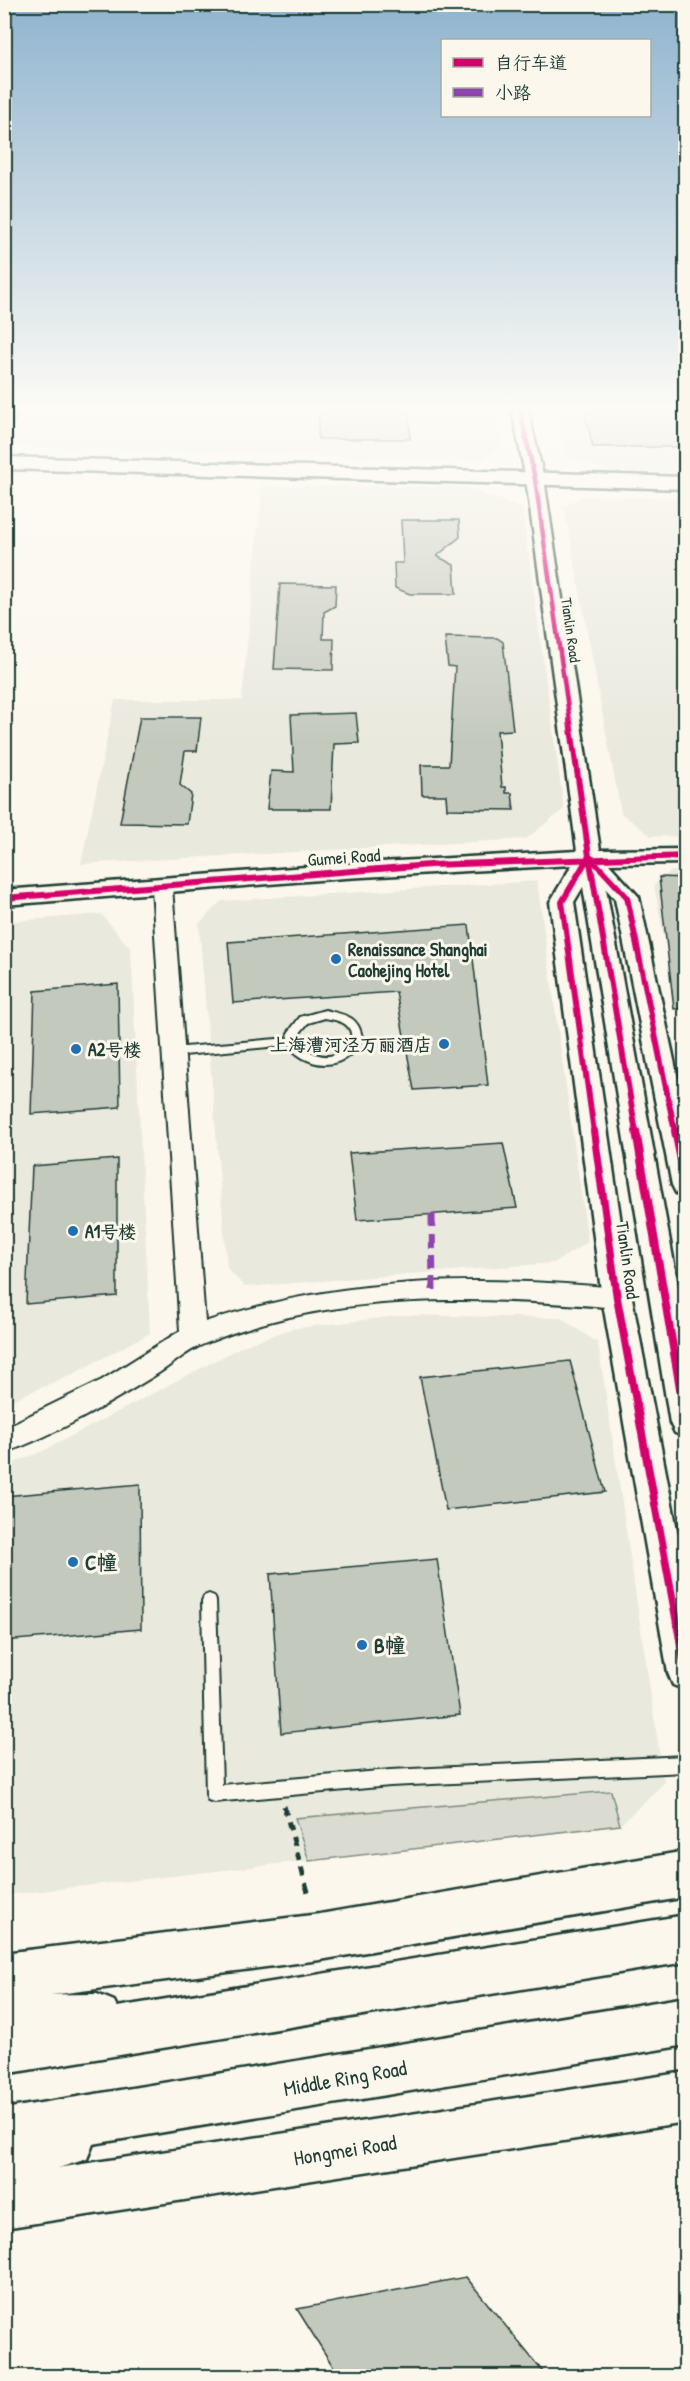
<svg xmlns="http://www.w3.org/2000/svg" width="690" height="2381" font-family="'Patrick Hand','LXGW WenKai TC',sans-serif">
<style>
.built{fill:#eae9de}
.green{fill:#dbdcd1;stroke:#7d8c82;stroke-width:1.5}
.building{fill:#c4c9be;stroke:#1f3d34;stroke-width:1.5}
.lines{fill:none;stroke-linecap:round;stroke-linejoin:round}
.service-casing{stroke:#1f3d34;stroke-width:4}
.minor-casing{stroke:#1f3d34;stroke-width:4}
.tertiary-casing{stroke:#1f3d34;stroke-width:5}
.secondary-casing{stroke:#1f3d34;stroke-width:5}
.primary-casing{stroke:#1f3d34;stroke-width:5}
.trunk-casing{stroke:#1f3d34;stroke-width:5}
.path{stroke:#1f3d34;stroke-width:5;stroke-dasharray:9 7;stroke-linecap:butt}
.service{fill:#fbf7ec;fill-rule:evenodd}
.minor{fill:#fbf7ec;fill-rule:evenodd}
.tertiary{fill:#fbf7ec;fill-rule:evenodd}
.secondary{fill:#fbf7ec;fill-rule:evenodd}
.primary{fill:#fbf7ec;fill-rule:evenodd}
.trunk{fill:#fbf7ec;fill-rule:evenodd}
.quiet{stroke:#8e44ad;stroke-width:7;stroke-dasharray:14 7;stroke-linecap:butt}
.cycleway-far3-casing{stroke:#fbf7ec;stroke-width:7}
.cycleway-far2-casing{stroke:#fbf7ec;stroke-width:9}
.cycleway-far1-casing{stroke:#fbf7ec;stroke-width:12}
.cycleway-casing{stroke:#fbf7ec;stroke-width:15}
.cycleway-far3{stroke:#d6006c;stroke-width:4.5}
.cycleway-far2{stroke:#d6006c;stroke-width:6}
.cycleway-far1{stroke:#d6006c;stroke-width:8}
.cycleway{stroke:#d6006c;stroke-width:11}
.poi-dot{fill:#1f6fb2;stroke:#fbf7ec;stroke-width:2}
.labels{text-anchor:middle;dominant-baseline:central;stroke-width:6;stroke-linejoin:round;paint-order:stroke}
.far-street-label{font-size:15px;fill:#1f3d34;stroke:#fbf7ec}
.street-label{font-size:18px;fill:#1f3d34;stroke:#fbf7ec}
.poi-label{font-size:18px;font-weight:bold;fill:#1f3d34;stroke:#fbf7ec;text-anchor:start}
.near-poi-label{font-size:21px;font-weight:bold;fill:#1f3d34;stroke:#fbf7ec;text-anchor:start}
.near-street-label{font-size:21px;fill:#1f3d34;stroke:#fbf7ec}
</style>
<rect width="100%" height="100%" fill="#fbf7ec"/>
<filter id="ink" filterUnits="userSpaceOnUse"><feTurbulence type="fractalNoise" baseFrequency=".0167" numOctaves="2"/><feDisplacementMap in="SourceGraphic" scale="12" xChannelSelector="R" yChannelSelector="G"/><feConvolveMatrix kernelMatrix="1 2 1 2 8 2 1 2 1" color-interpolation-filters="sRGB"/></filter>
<g filter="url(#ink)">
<!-- built -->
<path class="built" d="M5,410H495L501,447L478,460L5,446Z
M555,410H685V473L607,471L565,455Z
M262,486L464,487L522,508L564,809L526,839L81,864L115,700H242Z
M583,496L685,498V837L651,836L621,813L564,506Z
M671,871H685V1049L654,885Z
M537,881L588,1242L554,1263L245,1287L227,1268L199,924L221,901Z
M101,914L131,949L150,1333L75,1373L5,1403V922Z
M405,1315L561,1318L598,1343L664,1783L620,1825L5,1895L4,1467L45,1450L243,1346L290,1329Z"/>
<!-- green -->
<path class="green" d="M611,1791L620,1825L309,1861L295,1818Z"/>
<!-- building -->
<path class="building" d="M319,410H409L410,439H318Z
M584,410H686V447H593Z
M401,520H459L460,537L437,556L454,565L456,594H410L395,588L394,563H403Z
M280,584L336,585L335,606L324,612L323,639H334L333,670L274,669Z
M445,637L497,638L503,642L513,730L497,731L502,787H506V793H512L514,810L447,809L446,795H422L421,765H449L455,667L448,666Z
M356,713L359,743L334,744L331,809H267L271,771L294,772L291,715Z
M140,717H201L197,751H185L180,785L191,794L187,824L120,823Z
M659,877L686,878V1008L674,1009Z
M469,925L488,1085L414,1090L396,992L233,1003L228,942Z
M118,984L120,1107L31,1114L35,991Z
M503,1143L517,1208L357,1220L349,1153Z
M117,1159V1296L26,1304L32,1166Z
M570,1361L605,1492L446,1510L420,1377Z
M140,1484L141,1629L4,1641V1496Z
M437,1559L460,1715L281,1733L270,1574Z
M466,2277L543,2372L520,2376H339L297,2309Z"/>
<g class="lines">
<defs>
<path id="service" d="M325,1010C344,1015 358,1015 362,1037C352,1062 327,1071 303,1058C297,1054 293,1052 290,1045L173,1056L167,1052L173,1048L289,1038L288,1033L300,1017ZM325,1018C334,1020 346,1021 350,1030C356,1042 340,1055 329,1056C319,1057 310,1052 302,1047L299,1034L308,1023Z
M209,1594L214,1596L216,1601L222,1785L390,1770L686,1756V1772L390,1786L214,1802L208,1800L206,1794L202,1601L204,1596Z"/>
<path id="minor" d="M4,410H18L11,426L4,430Z
M162,881L169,883L172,887L205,1322C340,1277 477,1275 617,1288L626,1291L630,1298L626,1305L617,1308C481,1296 332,1290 204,1344C186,1351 171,1366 154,1376C107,1405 57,1434 4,1453V1428L102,1380L180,1331L152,887L155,883Z"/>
<path id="tertiary" d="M512,410H528L544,479L600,850L686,849V863L609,864L639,897L686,1116V1196L676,1193L672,1185L615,899L606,889L686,1330V1437L675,1433L670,1423L583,887L574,902L632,1298L686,1576V1690L673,1685L668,1673L602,1298L550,902L572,865L345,878L4,905V890L345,864L577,851L526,479Z"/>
<path id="secondary" d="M4,457L686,477V489L4,469Z"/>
<path id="primary" d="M686,1851V1897L320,1960L4,2001V1953L320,1914Z
M686,2072V2122L4,2228V2176Z"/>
<path id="trunk" d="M686,1915V1962L4,2074V1995L97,1994L114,2001L117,2007Z
M686,1997V2045L93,2144L87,2159L4,2185V2109Z"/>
</defs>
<!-- service casing -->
<use href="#service" class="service-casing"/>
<!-- minor casing -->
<use href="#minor" class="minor-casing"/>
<!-- tertiary casing -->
<use href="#tertiary" class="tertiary-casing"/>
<!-- secondary casing -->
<use href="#secondary" class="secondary-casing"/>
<!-- primary casing -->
<use href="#primary" class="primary-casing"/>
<!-- trunk casing -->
<use href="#trunk" class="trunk-casing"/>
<!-- path -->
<path class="path" d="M284,1806L308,1892"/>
<!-- service -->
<use href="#service" class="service"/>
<!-- minor -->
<use href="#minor" class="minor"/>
<!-- tertiary -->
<use href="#tertiary" class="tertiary"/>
<!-- secondary -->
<use href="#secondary" class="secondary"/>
<!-- primary -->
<use href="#primary" class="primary"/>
<!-- trunk -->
<use href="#trunk" class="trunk"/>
<!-- quiet -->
<path class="quiet" d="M432,1214L433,1290"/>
<defs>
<path id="cycleway-far3" d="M520,410L535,479L570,722"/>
<path id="cycleway-far2" d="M570,721L589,856L636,1132
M589,856L562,902L594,1132
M589,856L627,897L675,1132
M4,898L430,865L686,856"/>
<path id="cycleway-far1" d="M594,1131L617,1298L686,1672
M636,1131L686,1423
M675,1131L686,1185"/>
<path id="cycleway" d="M686,1670V1673"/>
</defs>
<!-- cycleway-far3 casing -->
<use href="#cycleway-far3" class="cycleway-far3-casing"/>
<!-- cycleway-far2 casing -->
<use href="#cycleway-far2" class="cycleway-far2-casing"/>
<!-- cycleway-far1 casing -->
<use href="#cycleway-far1" class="cycleway-far1-casing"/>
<!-- cycleway casing -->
<use href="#cycleway" class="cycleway-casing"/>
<!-- cycleway-far3 -->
<use href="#cycleway-far3" class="cycleway-far3"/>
<!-- cycleway-far2 -->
<use href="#cycleway-far2" class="cycleway-far2"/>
<!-- cycleway-far1 -->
<use href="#cycleway-far1" class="cycleway-far1"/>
<!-- cycleway -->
<use href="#cycleway" class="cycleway"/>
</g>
</g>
<!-- sky -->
<linearGradient id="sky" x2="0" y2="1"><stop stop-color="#90b4cf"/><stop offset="0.55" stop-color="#fdfbf6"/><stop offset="1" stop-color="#fdfbf6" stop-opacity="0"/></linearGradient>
<rect width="690" height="743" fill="url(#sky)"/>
<!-- markers -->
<g class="poi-dot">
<circle cx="336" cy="959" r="6"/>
<circle cx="444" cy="1044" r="6"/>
<circle cx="76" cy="1049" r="6"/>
<circle cx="73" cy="1231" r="6"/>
<circle cx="73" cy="1562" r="6"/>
<circle cx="362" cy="1645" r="6"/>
</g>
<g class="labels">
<!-- far-street labels -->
<g class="far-street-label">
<text transform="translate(571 630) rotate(82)">Tianlin Road</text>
</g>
<!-- street labels -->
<g class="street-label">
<text transform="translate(344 857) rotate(-4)">Gumei Road</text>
<text transform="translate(628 1260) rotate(82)">Tianlin Road</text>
</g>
<!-- poi labels -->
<g class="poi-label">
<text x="348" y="949">Renaissance Shanghai<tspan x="348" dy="21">Caohejing Hotel</tspan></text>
<text x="432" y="1044" text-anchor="end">上海漕河泾万丽酒店</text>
<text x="88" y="1049">A2号楼</text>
<text x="85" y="1231">A1号楼</text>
</g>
<!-- near-poi labels -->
<g class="near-poi-label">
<text x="85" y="1562">C幢</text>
<text x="374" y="1645">B幢</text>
</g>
<!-- near-street labels -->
<g class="near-street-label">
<text transform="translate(345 2078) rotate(-10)">Middle Ring Road</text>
<text transform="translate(345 2150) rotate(-9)">Hongmei Road</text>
</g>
</g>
<!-- margin -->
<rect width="690" height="2381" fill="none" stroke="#fbf7ec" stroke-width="24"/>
<rect x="12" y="12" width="666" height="2357" fill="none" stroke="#1f3d34" stroke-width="2" filter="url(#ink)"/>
<!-- legend -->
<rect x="441" y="39" width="210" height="78" fill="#fbf7ec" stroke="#a3ada2" stroke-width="1.5"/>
<rect x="453" y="58" width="30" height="9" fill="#d6006c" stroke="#a3ada2" stroke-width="1.5"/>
<text x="495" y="69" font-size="18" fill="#1f3d34">自行车道</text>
<rect x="453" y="88" width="30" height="9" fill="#8e44ad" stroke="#a3ada2" stroke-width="1.5"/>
<text x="495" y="99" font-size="18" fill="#1f3d34">小路</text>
</svg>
